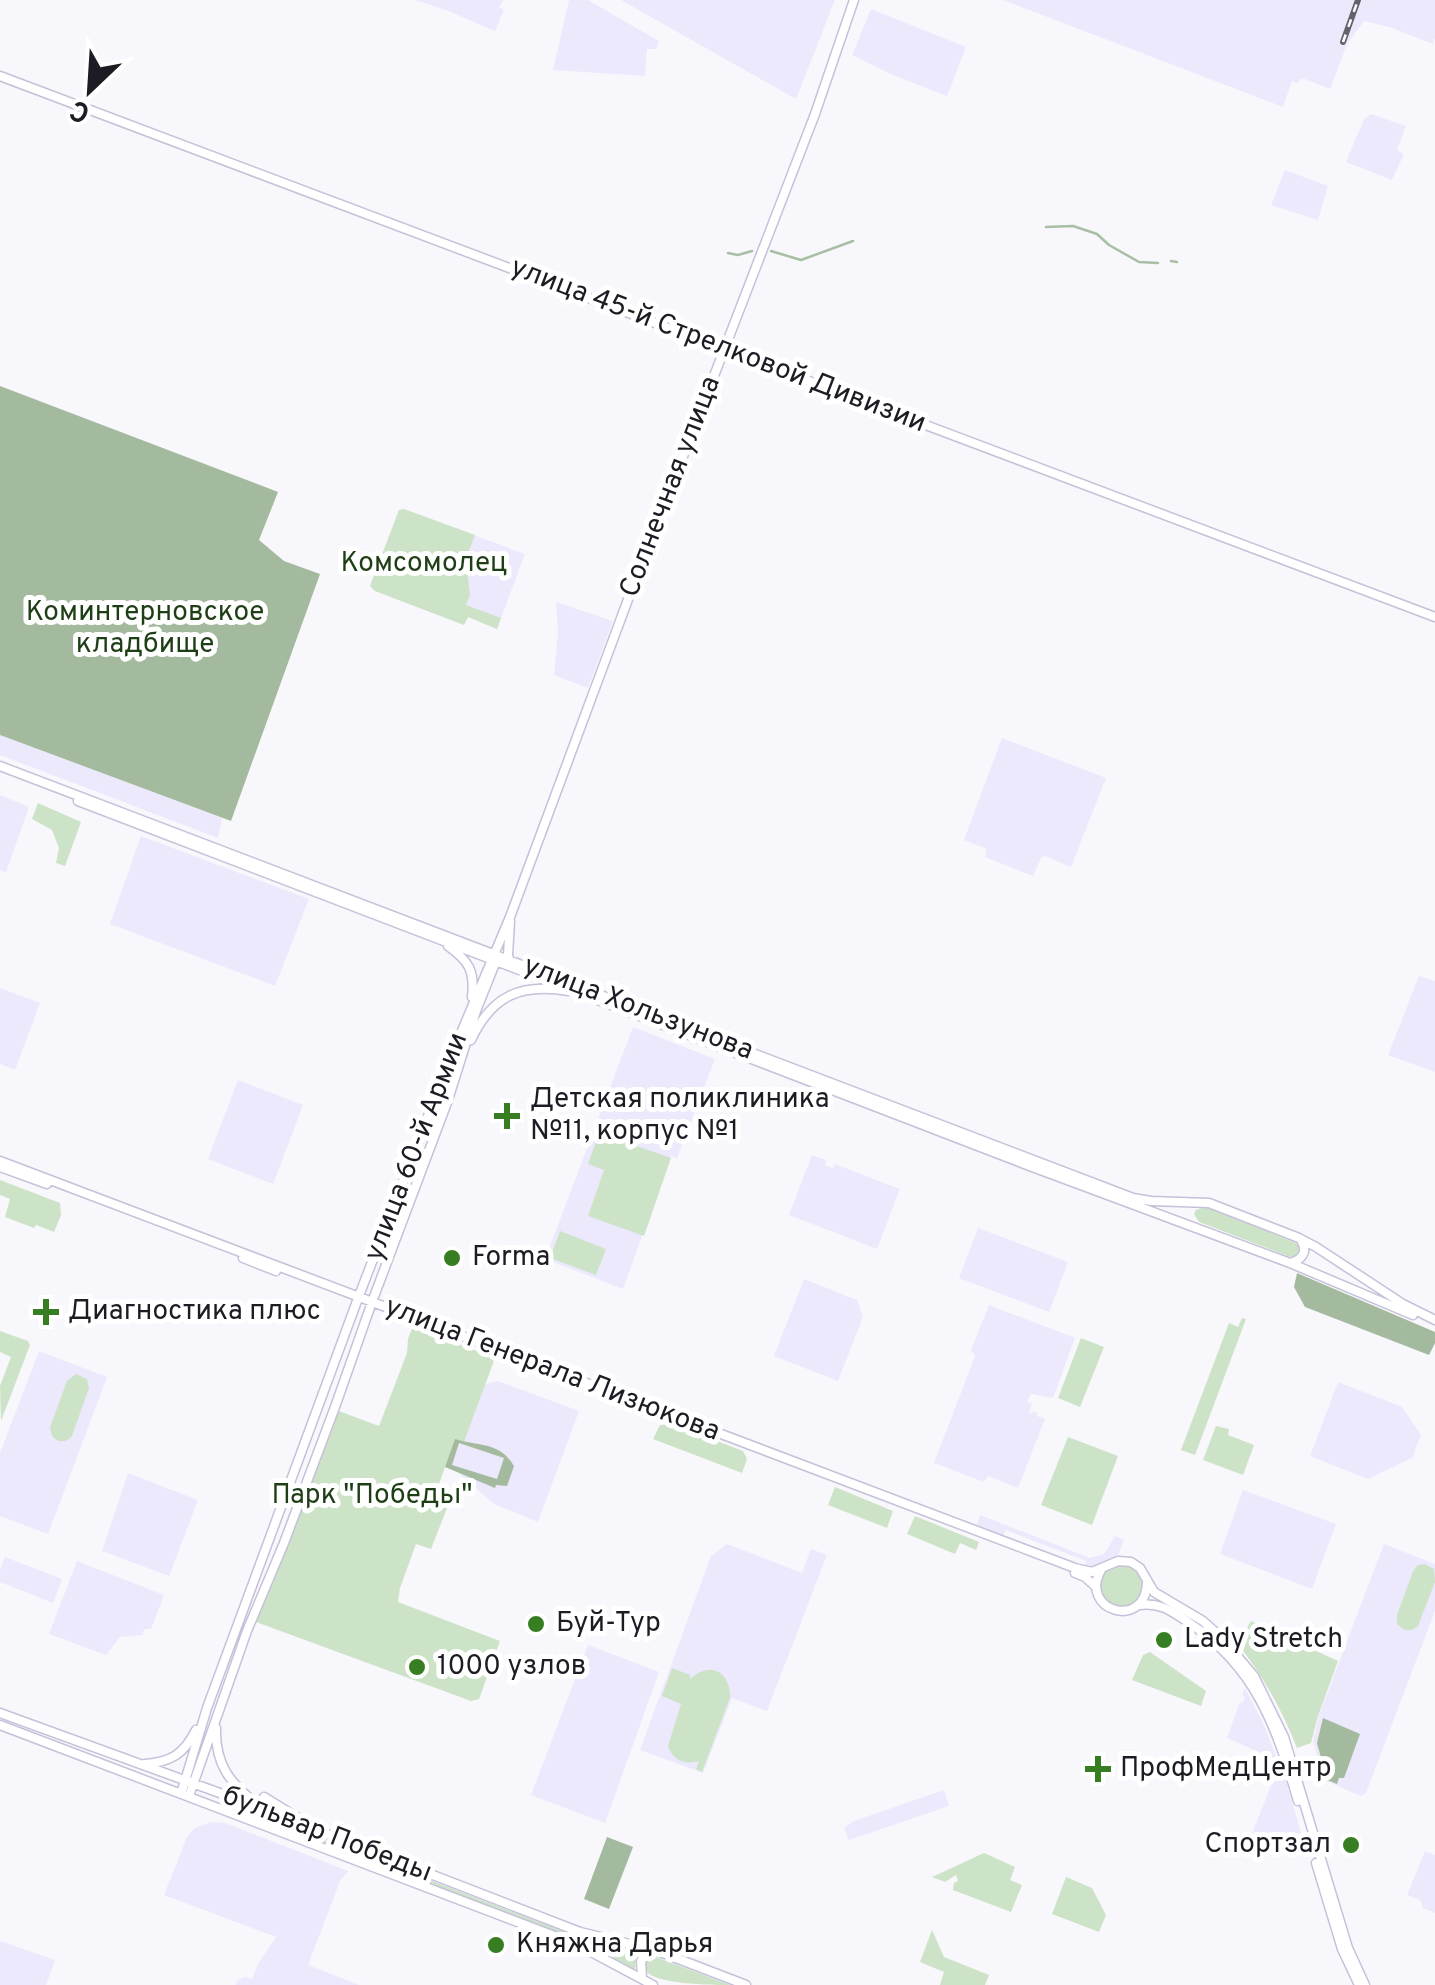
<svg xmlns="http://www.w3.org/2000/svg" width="1435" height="1985" font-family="Overpass,sans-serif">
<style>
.built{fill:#ece9fd}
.green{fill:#cde3c7}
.forest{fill:#a4ba9f;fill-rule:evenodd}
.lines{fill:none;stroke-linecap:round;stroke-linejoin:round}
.stream{stroke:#a9bfa4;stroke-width:2.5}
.major-casing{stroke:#c4c1d9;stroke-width:11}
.major{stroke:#fff;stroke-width:8}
.rail-casing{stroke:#64636b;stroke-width:6}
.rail{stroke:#fff;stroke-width:2.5;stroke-dasharray:8;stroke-linecap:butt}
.poi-dot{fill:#377d21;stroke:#fff;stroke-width:4}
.labels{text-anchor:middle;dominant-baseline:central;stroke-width:10;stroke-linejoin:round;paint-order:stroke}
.street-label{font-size:28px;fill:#1d1c25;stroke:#fff}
.park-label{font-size:28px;fill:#1e3e16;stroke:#fff}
.poi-label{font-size:28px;fill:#1d1c25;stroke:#fff;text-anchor:start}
</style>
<rect width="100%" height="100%" fill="#f8f7fc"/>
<!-- built -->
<path class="built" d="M415,0H504L499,7L504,10L495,31L446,10Z
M569,0H588L659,41L656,49H647L645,76L553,70Z
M621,0H835L796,99Z
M1003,0H1435V38L1433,44L1392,28L1364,21L1347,44L1330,89L1302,78L1297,83L1292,81L1283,107Z
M871,9L966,47L947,96L893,75L852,55Z
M1371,114L1406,126L1397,150L1404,154L1392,180L1346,162L1364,119Z
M1285,170L1328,186L1318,220L1271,205Z
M404,509L525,554L497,629L468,617L464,625L375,591L370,586L399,510Z
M556,602L613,621L588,688L554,675L558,633Z
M0,735L222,818L218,838L0,755Z
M1002,738L1106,778L1071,867L1045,856L1041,858L1033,876L985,857L987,849L964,840Z
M0,795L29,807L6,872L0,870Z
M141,836L309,899L275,986L110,924Z
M1419,976L1435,981V1072L1388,1055Z
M0,988L40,1003L15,1070L0,1064Z
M633,1027L715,1059L677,1158L671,1156L623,1289L545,1259Z
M238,1080L303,1105L273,1184L208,1159Z
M812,1155L826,1160L825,1165L833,1168L835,1164L900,1189L877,1249L789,1215Z
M978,1228L1068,1262L1049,1312L959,1278Z
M804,1279L857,1300L863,1317L838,1381L774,1356Z
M989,1305L1075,1338L1053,1398L1031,1394L1027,1402L1032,1404L1029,1413L1037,1412V1416L1045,1419L1018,1488L988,1476L984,1482L934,1463L975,1356L971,1350Z
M39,1351L107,1377L48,1534L0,1516V1453Z
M498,1381L579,1411L538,1522L494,1504L458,1472L445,1467L455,1439L464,1442L485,1384Z
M1338,1382L1402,1407L1421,1435L1412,1458L1368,1479L1310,1456Z
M128,1473L198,1500L169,1576L102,1551Z
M1243,1490L1336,1524L1312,1589L1220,1554Z
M980,1515L1090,1558L1104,1554L1115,1536L1124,1540L1118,1555L1088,1569L1085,1567L1086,1561L1006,1530L1003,1536L977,1525Z
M727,1544L802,1573L811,1549L827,1555L767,1711L732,1698L703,1773L640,1750L711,1556Z
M1384,1544L1435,1564V1611L1366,1793L1361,1796L1324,1780L1313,1741L1319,1715Z
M5,1557L62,1579L53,1603L0,1582V1569Z
M77,1561L164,1595L151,1629H145L142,1635L120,1637L106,1655L49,1634Z
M588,1645L659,1672L605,1823L531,1795Z
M1245,1688L1264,1725L1279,1764L1273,1766L1263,1754L1227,1738L1240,1702L1242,1703L1245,1697L1242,1695Z
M1284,1775L1302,1836L1268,1846L1250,1839L1274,1778Z
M944,1790L949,1806L849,1840L844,1828L854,1821Z
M211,1822L225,1823L348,1871L340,1881L308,1965L359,1985H236L237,1980L245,1977L252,1979L258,1964L276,1937L164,1895L187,1837L195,1828Z
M1425,1851L1435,1855V1913L1423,1908L1420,1900L1407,1895Z
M0,1941L55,1960L46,1985H0Z"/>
<!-- green -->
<path class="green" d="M404,509L475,535L466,559L470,595L466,605L501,618L497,629L468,617L464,625L375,591L370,586L399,510Z
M38,803L81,822L65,866L56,863L59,848L52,830L32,819Z
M599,1133L671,1158L644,1236L588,1216L604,1170L588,1164Z
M0,1180L60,1203L61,1215L54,1232L36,1225L34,1228L5,1217L10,1199L0,1195Z
M1205,1207L1296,1243L1299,1247L1298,1255L1290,1257L1199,1222L1194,1214L1196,1210Z
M560,1231L606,1249L596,1275L550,1258Z
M1242,1318L1246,1319L1195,1455L1181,1450L1229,1323L1238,1327Z
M413,1326L495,1358L464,1442L455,1440L436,1492L451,1498L431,1549L416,1544L400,1588L398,1602L500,1641L479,1699L471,1701L256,1622L336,1410L379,1426L407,1353L408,1339Z
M0,1331L28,1341L30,1345L1,1421L0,1386L11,1357L0,1352Z
M1081,1338L1104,1347L1080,1407L1058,1398Z
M76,1374L87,1379L89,1388L72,1436C66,1443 58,1443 52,1436L50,1427L67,1381Z
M665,1421L743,1451L747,1459L742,1473L653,1439L660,1425Z
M1216,1426L1229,1429L1228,1435L1254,1445L1243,1475L1203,1460Z
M1068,1437L1118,1456L1092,1525L1041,1505Z
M835,1487L893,1511L887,1528L828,1505Z
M915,1516L979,1542L976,1550L960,1543L955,1554L907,1534Z
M1425,1564L1434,1569L1435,1582L1418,1626L1412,1630H1404L1397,1624V1615L1413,1571L1418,1565Z
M1100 1586a21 21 0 1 1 42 0a21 21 0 1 1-42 0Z
M1251,1621L1338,1661L1318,1716L1311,1743L1297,1748C1282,1710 1263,1676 1238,1644Z
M1150,1652L1206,1691L1201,1706L1132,1680L1143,1655Z
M672,1668L690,1675V1679C710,1660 731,1672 730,1698L702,1772L696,1769L699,1761C685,1765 673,1761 668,1746L681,1704L662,1696Z
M243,1806L260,1815L583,1939L642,1953L635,1963V1971L580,1941L238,1811Z
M984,1853L1015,1867L1010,1880L1022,1885L1011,1912L953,1890L954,1883L958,1881L956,1875L945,1882L932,1877Z
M1066,1877L1092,1888L1106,1915L1099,1932L1052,1914Z
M932,1930L944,1957L989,1975L985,1985H940L944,1972L920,1962Z
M650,1957H656L730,1985C715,1985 621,1985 650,1957Z"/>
<!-- forest -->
<path class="forest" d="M0,386L278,492L259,540L284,561L320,574L231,821L0,735Z
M1297,1273L1435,1332V1343L1429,1355L1305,1307L1294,1287Z
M455,1439C480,1447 499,1441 514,1466L507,1486L496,1485L495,1488L445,1467ZM459,1443L504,1458L497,1479L452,1465Z
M1323,1718L1360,1734L1344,1778H1339L1337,1784L1327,1780L1317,1743Z
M607,1837L633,1847L609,1909L584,1899Z"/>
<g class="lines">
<!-- stream -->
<path class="stream" d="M1046,227L1073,226L1097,234L1109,245L1139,262L1158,263
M771,251L801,260L853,241
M728,253L738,255L752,251
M1171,261L1177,262"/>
<defs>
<path id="major" d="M0,76L1435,617
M0,766L1133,1198L1151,1201L1209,1203L1299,1238L1316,1247L1403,1304L1435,1320
M78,801L718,1046
M510,921L508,955L510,962
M448,946C469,961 475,971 472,997
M471,1040C492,995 521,983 569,991
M736,1053L1027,1165L1290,1263L1413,1315
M0,1161L1075,1568L1092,1572L1118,1561L1131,1562L1140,1568L1154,1592L1203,1621L1222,1638L1254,1676L1284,1737L1348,1948L1365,1985
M0,1167L47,1184
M243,1258L276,1271
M1290,1263C1301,1260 1308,1253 1302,1242
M1101,1570C1078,1611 1146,1631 1147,1582
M1075,1573L1085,1577L1096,1587
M1139,1605C1160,1602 1171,1611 1188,1622C1256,1667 1276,1726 1298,1801
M0,1713L239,1800L580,1932L655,1950L746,1985
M0,1725L578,1945L653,1985
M216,1728C215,1763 229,1783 256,1803
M145,1764C171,1762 184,1754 196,1730
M181,1794L207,1708L357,1301L450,1059L510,917L633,586L815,114L854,0
M189,1796L247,1631L284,1543L335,1407L372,1302L448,1100L476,1011L498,956
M264,1797L306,1823
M1316,1863L1342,1949L1359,1985
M642,1979L641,1961L648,1953L654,1951"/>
</defs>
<!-- major casing -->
<use href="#major" class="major-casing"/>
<!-- major -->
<use href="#major" class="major"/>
<defs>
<path id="rail" d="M1343,42L1358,0"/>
</defs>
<!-- rail casing -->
<use href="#rail" class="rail-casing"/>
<!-- rail -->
<use href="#rail" class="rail"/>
</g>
<!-- markers -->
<g class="poi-dot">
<path d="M502 1101h10v10h10v10h-10v10h-10v-10h-10v-10h10z"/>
<circle cx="452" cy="1258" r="10"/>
<path d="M41 1297h10v10h10v10h-10v10h-10v-10h-10v-10h10z"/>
<circle cx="536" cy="1624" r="10"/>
<circle cx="1164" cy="1640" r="10"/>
<circle cx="417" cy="1667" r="10"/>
<path d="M1093 1754h10v10h10v10h-10v10h-10v-10h-10v-10h10z"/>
<circle cx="1351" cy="1845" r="10"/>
<circle cx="496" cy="1945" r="10"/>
</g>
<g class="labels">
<!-- street labels -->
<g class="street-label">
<text transform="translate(718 346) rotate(21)">улица 45-й Стрелковой Дивизии</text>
<text transform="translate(671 487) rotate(-69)">Солнечная улица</text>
<text transform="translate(638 1009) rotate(21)">улица Хользунова</text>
<text transform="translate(417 1147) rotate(-69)">улица 60-й Армии</text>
<text transform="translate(552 1370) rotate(21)">улица Генерала Лизюкова</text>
<text transform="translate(327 1835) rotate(21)">бульвар Победы</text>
</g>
<!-- park labels -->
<g class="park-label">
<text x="424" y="564">Комсомолец</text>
<text x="145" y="613">Коминтерновское<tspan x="145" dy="32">кладбище</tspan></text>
<text x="372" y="1496">Парк "Победы"</text>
</g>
<!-- poi labels -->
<g class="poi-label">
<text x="530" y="1100">Детская поликлиника<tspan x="530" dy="32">№11, корпус №1</tspan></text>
<text x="472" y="1258">Forma</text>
<text x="68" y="1312">Диагностика плюс</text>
<text x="556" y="1624">Буй-Тур</text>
<text x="1184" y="1640">Lady Stretch</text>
<text x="437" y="1667">1000 узлов</text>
<text x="1120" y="1769">ПрофМедЦентр</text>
<text x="1331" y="1845" text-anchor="end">Спортзал</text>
<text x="516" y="1945">Княжна Дарья</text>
</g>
</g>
<!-- north arrow -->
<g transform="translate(90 90) rotate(205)" stroke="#ffffff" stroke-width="8" paint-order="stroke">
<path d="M0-8L18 38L0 25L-18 38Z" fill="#1d1c25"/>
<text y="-15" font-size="28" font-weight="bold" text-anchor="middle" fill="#1d1c25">С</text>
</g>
</svg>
